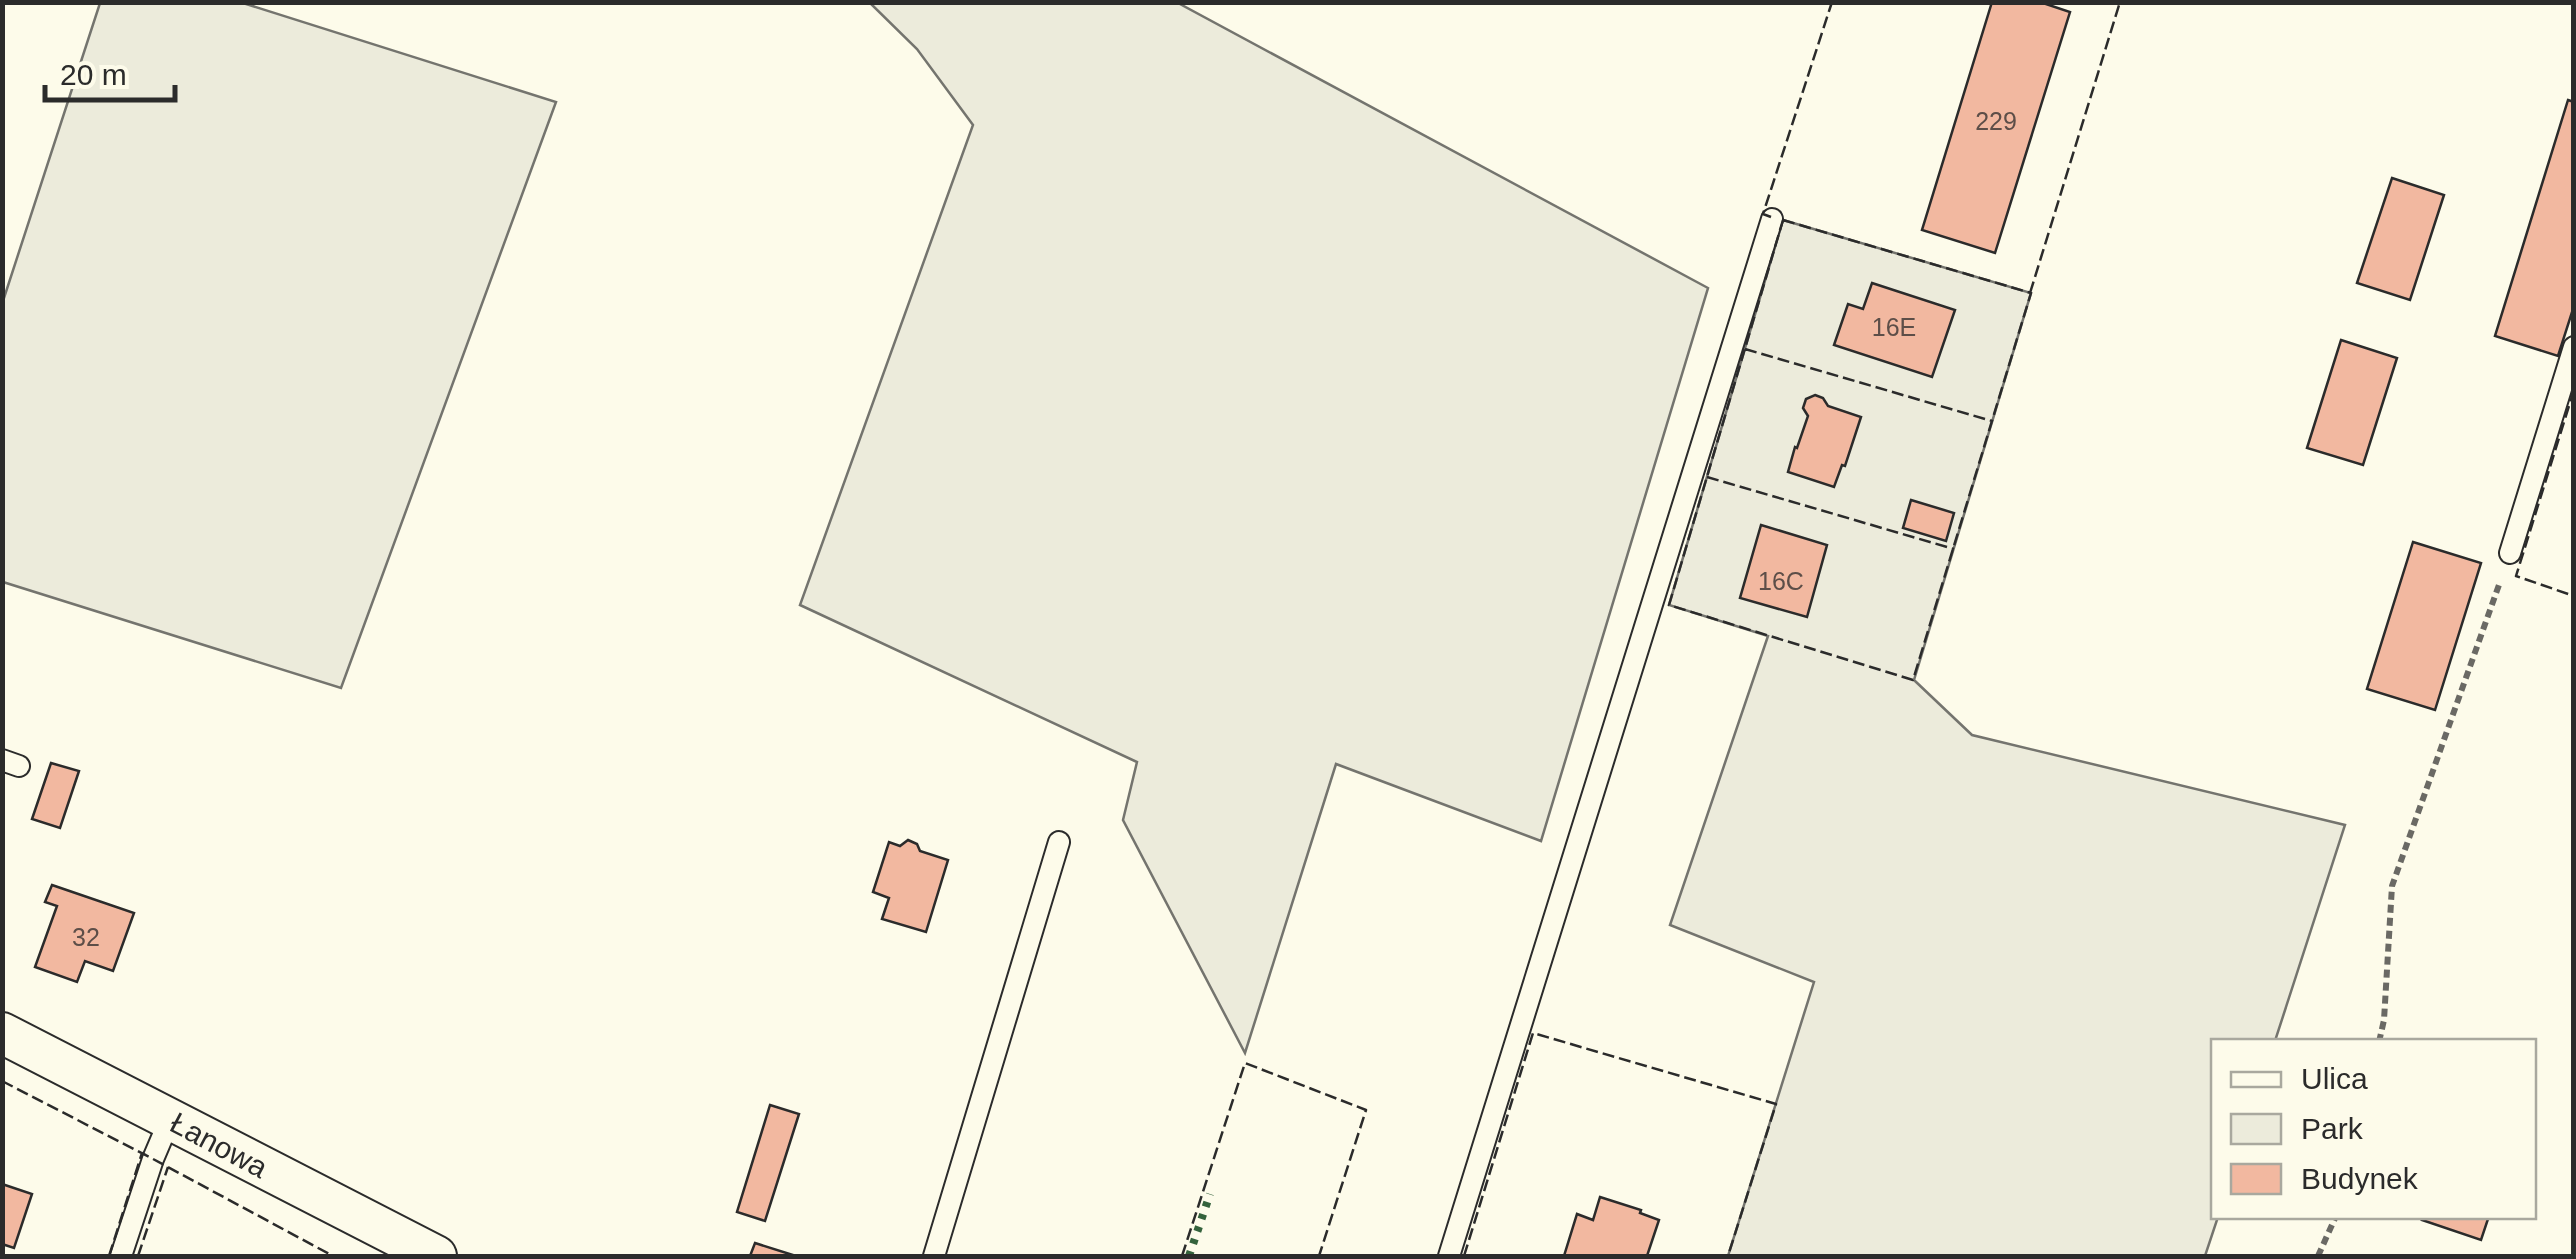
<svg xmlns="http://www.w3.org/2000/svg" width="2576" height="1259" font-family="Helvetica,sans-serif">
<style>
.green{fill:#ecebdb;stroke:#74746e;stroke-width:2.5}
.building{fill:#f2b8a0;stroke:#2b2b2b;stroke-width:2.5}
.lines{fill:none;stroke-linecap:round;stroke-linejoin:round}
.service-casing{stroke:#2b2b2b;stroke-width:24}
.minor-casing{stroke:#2b2b2b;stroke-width:44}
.path{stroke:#6a6964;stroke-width:6;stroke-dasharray:8 5;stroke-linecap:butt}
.service{stroke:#fdfbea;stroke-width:20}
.minor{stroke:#fdfbea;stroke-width:40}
.hedge{stroke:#34623c;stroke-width:8;stroke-dasharray:5 8;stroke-linecap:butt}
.fence{stroke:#2b2b2b;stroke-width:2.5;stroke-dasharray:12 5;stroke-linecap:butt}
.labels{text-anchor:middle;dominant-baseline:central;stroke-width:8;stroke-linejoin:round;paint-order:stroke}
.number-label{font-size:25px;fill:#5d4e48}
.street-label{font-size:30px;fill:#2b2b2b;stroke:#fdfbea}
</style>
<rect width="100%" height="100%" fill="#fdfbea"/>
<!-- green -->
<path class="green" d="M100,3H243L556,102L341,688L3,582V301Z
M870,3H1178L1708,288L1541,841L1336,764L1245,1053L1123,820L1137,762L800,605L973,125L917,49Z
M1783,220L2031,293L1914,680L1972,735L2345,825L2275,1041L2214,1042V1216L2218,1217L2205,1256H1728L1814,982L1670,925L1768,636L1669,605Z"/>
<!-- building -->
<path class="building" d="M1992,2H2040L2070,12L1995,253L1922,230Z
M2568,100L2574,102V306L2558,356L2495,336Z
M2392,178L2444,195L2410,300L2357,283Z
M1872,283L1955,310L1932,377L1834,345L1848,304L1863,309Z
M2341,340L2397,358L2363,465L2307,448Z
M1815,395L1823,398L1828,406L1861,417L1845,466L1842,465L1834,487L1788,472L1795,447L1797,448L1808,416L1803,408L1806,399Z
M1911,500L1954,513L1946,541L1903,528Z
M1761,525L1827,545L1807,617L1740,598Z
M2413,542L2481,563L2435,710L2367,689Z
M51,763L79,771L60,828L32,819Z
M908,840L917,844L920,851L948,860L926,932L882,919L889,898L873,892L889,842L900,846Z
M52,885L134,913L113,971L85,961L77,982L35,967L57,906L45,902Z
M770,1105L799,1114L765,1221L737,1212Z
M2,1184L32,1194L14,1248L2,1244Z
M1600,1197L1641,1210L1640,1213L1659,1220L1647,1256H1564L1577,1214L1593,1220Z
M2424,1216H2489L2481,1240L2422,1220Z
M755,1243L796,1256H750Z"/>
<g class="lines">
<defs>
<path id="service" d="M2510,553L2574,347
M2,760L19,766
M121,1256L153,1159L170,1119
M934,1256L1059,842
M1449,1256L1772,219"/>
<path id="minor" d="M2,1033L436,1256"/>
</defs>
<!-- service casing -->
<use href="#service" class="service-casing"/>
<!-- minor casing -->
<use href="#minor" class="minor-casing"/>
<!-- path -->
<path class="path" d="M2379,1042L2384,1020L2392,886L2500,582
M2318,1256L2336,1216"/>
<!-- service -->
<use href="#service" class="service"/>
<!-- minor -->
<use href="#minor" class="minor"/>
<!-- hedge -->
<path class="hedge" d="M1189,1256L1210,1194"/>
<!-- fence -->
<path class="fence" d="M1771,217L1763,214L1832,2
M1783,220L2031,293L1913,680L1669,605Z
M2030,293L2120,2
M1745,349L1992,421
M2574,390L2516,576L2574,596
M1707,477L1954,549
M2,1081L153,1159L333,1256
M109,1256L142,1153L146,1155
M138,1256L168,1167
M1182,1256L1245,1063L1366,1110L1319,1256
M1464,1256L1533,1033L1776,1104L1728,1256"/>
</g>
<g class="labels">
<!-- number labels -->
<g class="number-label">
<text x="1996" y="121">229</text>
<text x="1894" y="327">16E</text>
<text x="1781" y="581">16C</text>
<text x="86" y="937">32</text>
</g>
<!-- street labels -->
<g class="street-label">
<text transform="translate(219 1145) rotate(28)">Łanowa</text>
</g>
</g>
<!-- border -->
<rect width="2576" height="1259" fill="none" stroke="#2b2b2b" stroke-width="10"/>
<!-- legend -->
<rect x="2211" y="1039" width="325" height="180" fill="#fdfbea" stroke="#a9a89e" stroke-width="2.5"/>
<rect x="2231" y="1072" width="50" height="15" fill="#fdfbea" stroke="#a9a89e" stroke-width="2.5"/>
<text x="2301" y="1089" font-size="30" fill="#2b2b2b">Ulica</text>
<rect x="2231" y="1114" width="50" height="30" fill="#ecebdb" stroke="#a9a89e" stroke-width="2.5"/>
<text x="2301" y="1139" font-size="30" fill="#2b2b2b">Park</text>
<rect x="2231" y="1164" width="50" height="30" fill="#f2b8a0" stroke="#a9a89e" stroke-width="2.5"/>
<text x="2301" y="1189" font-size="30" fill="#2b2b2b">Budynek</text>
<!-- scale -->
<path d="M45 85v15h130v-15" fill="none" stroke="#2b2b2b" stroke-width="5"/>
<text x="60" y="85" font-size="30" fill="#2b2b2b" stroke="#fdfbea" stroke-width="8" paint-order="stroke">20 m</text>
</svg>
